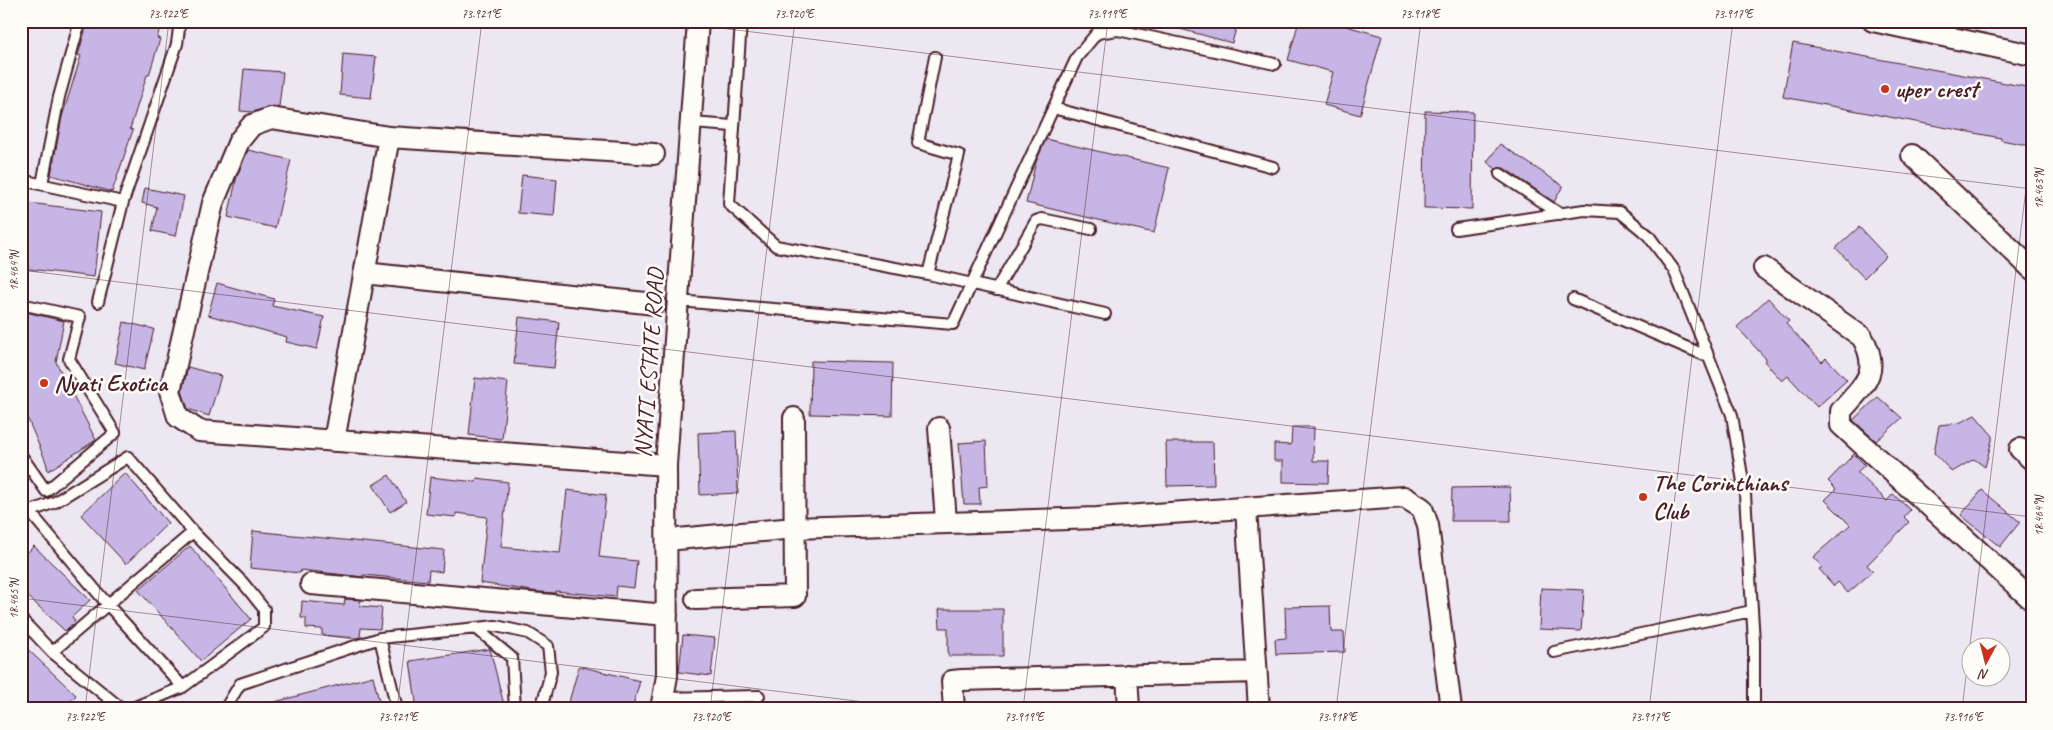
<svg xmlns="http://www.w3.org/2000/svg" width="2053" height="730" font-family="Caveat,sans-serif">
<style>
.building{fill:#c7b5e5;stroke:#4a1f2b}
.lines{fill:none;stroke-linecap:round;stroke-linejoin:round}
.service-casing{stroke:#4a1f2b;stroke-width:14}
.minor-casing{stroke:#4a1f2b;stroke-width:24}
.path{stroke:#4a1f2b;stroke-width:3;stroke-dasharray:5 4;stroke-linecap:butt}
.service{stroke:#fdfcf7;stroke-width:10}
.minor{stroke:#fdfcf7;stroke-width:20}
.ticks{fill:none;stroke:#4a1f2b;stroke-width:1;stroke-opacity:0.45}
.poi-dot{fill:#c8321e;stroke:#fdfcf7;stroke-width:2}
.labels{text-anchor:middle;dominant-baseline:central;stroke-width:5;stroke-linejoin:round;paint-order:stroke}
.poi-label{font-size:24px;font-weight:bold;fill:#4a1f2b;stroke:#fdfcf7;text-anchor:start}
.street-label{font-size:24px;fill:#4a1f2b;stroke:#fdfcf7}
.neatline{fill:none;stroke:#4a1f2b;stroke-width:2}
.ticks-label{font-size:12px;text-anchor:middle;fill:#4a1f2b}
</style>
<rect width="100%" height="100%" fill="#ede7f2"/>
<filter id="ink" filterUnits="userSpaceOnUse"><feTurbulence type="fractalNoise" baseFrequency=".02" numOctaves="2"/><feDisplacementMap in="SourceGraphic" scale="10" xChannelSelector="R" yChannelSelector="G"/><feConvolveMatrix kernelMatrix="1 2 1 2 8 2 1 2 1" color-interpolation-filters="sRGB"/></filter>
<g filter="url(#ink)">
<!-- building -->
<path class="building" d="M88,21H162L157,38L160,39L149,75H147L130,129L133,130L112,192L51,175L62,117L81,56L78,55Z
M1170,21H1238L1232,43L1169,26Z
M1299,21H1328L1382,36L1360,115L1324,105L1333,72L1288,60Z
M1793,43L2032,88V146L2001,140V138L1783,97Z
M343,54L376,57L371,98L340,95Z
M244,69L283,72L279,107H267L253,112L240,111Z
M1425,111L1473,112L1472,209L1424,208Z
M1046,139L1169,168L1154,233L1026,203L1036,162Z
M1500,144L1563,186L1554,202L1504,168L1496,169L1487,162Z
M248,150L291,160L275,228L228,217L237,176Z
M522,175L557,179L554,216L518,213Z
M145,188L184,196L176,236L152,231L157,207L142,203Z
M21,202L101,212L94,277L21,268Z
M1859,227L1886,256L1864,278L1836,248Z
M217,283L274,299L272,306L324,317L317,349L286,342L287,337L208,315Z
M1768,298L1789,321L1786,324L1822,362L1826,358L1847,380L1817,407L1788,376L1782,381L1764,361L1766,359L1737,327Z
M21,311L64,321L56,362L96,440L48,471L46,462L21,403Z
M519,317L559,322L554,368L514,364Z
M124,322L154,329L144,370L115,363Z
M811,361L893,363L892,416L810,414Z
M188,367L221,376L209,416L188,409L182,391Z
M475,378L508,382L502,439L469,435Z
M1878,397L1902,418L1876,441L1853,420Z
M1975,415L1993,436L1985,467L1974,459L1952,472L1934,453L1939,425L1959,423Z
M1292,427H1314L1313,461H1329L1328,483L1283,482V461H1274V444L1291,445Z
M736,431L738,493L700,495L698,433Z
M986,441L988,486L979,487L980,504H964L959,443Z
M1166,442H1213L1214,485L1167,486Z
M1854,454L1865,465L1857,472L1887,501L1893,494L1910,510L1904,517L1909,522L1867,565L1873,571L1848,593L1838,582L1834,586L1819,569L1822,567L1813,557L1850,525L1825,500L1836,489L1828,481Z
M125,473L168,523L126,564L81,515Z
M389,475L406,502L390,512L373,485Z
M430,477L476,482L477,478L508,482L501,547L560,553L567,490L606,495L599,557L637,561L634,588L617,586L616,597L555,591V593L539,592L480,583L487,517L456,513V517L426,514Z
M1510,487L1511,521H1451L1452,488Z
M1982,490L2020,522L2000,547L1961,515Z
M253,531L444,550L442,572L429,570L428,581L363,575V577L301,570L300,573L250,568Z
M34,546L90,600L72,617L75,621L65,631L21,590V559Z
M190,546L251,619L201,661L138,590Z
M1541,588L1584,590L1581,631L1539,629Z
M345,599L361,600L360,606L382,608L380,629L361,628L360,637L357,638L322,635V629L306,628V618H301L302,601L344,605Z
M1330,606L1331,632H1344L1345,652L1276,654L1275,639L1286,638L1285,607Z
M939,609H1003V656H948V628H940Z
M683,635L715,638L711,676L679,672Z
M21,643L76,695L64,709H21Z
M490,649L505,709H417L410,661Z
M579,666L640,681L632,709H567Z
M373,676L381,709H267V704Z"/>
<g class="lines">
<defs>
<path id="service" d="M741,21L729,204L776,246L928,274L1105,314
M1053,108L1273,167
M691,123L733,126
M1500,174L1560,214
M21,180L123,202
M42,184L59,97L80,21
M1456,229L1584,210L1620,212L1648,235L1674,270L1732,415L1745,494L1754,642V709
M928,274L959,155L918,143L935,57
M996,290L1036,221L1042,219L1091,229
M1573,299L1709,357
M678,301L953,324L1077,57L1097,33L1118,30L1275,64
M98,302L123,202L177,44L180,21
M21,304L80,317L69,359L115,433L46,491L21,455
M30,512L108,605L183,687
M21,515L55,502L128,457L193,532L244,584L264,609V627L183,687L130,709
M21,619L52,652L122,709
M476,628L512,658L515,709
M380,638L397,709
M52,652L193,532
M1554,652L1752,611
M663,698L759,696
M225,709L240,684L380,638L496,626L528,633L548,646L551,672L541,709"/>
<path id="minor" d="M1873,21L2032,55
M654,154L389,137L271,118L252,125L239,141L213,203L170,391L178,417L199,431L666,465
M1912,155L2032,269
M1764,268L1862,337C1882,372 1864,385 1841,411V425L2032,600
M364,273L655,304
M939,428L946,521
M334,441L389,137
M2020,449L2032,460
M1246,508L1259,709
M667,540L794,528L1097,518L1404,497L1422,508L1428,525L1451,709
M311,584L667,615
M696,599L795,596L794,418
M1127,675L1129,709
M661,709L667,676L666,465L698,21
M954,709L952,681L962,680L1256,672"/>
</defs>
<!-- service casing -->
<use href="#service" class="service-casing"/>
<!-- minor casing -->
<use href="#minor" class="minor-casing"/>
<!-- path -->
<path class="path" d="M1592,709V706"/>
<!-- service -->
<use href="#service" class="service"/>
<!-- minor -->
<use href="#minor" class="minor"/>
</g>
</g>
<!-- ticks -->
<path class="ticks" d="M663,21L2032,189M21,270L2032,517M21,598L921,709M85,709L169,21M397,709L482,21M710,709L795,21M1023,709L1108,21M1336,709L1421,21M1649,709L1733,21M1962,709L2032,140"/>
<!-- markers -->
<g class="poi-dot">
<circle cx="1885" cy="89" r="5"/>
<circle cx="44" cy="383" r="5"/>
<circle cx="1643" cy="497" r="5"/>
</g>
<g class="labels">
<!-- poi labels -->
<g class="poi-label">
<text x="1895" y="89">uper crest</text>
<text x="54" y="383">Nyati Exotica</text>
<text x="1653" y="483">The Corinthians<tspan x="1653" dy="28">Club</tspan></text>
</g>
<!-- street labels -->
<g class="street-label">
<text transform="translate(649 363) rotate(-86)">NYATI ESTATE ROAD</text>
</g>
</g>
<!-- margin -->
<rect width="2053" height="730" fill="none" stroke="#fdfcf7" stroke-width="55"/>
<!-- north arrow -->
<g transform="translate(1986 662) rotate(187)"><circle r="24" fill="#fdfcf7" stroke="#b5a4a5"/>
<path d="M0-4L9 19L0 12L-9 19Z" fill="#c8321e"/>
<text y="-8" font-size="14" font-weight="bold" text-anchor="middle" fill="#4a1f2b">N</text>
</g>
<rect x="28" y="28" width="1998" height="674" class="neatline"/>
<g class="ticks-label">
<text x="168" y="18">73.922°E</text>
<text x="481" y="18">73.921°E</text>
<text x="794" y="18">73.920°E</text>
<text x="1107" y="18">73.919°E</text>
<text x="1420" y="18">73.918°E</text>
<text x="1733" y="18">73.917°E</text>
<text transform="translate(2039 189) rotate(-90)" y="4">18.463°N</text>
<text transform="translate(14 271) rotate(-90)" y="4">18.464°N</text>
<text transform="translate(2039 516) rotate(-90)" y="4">18.464°N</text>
<text transform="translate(14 599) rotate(-90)" y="4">18.465°N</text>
<text x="85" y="721">73.922°E</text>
<text x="398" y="721">73.921°E</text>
<text x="711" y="721">73.920°E</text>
<text x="1024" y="721">73.919°E</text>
<text x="1337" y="721">73.918°E</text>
<text x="1650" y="721">73.917°E</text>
<text x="1963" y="721">73.916°E</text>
</g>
</svg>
